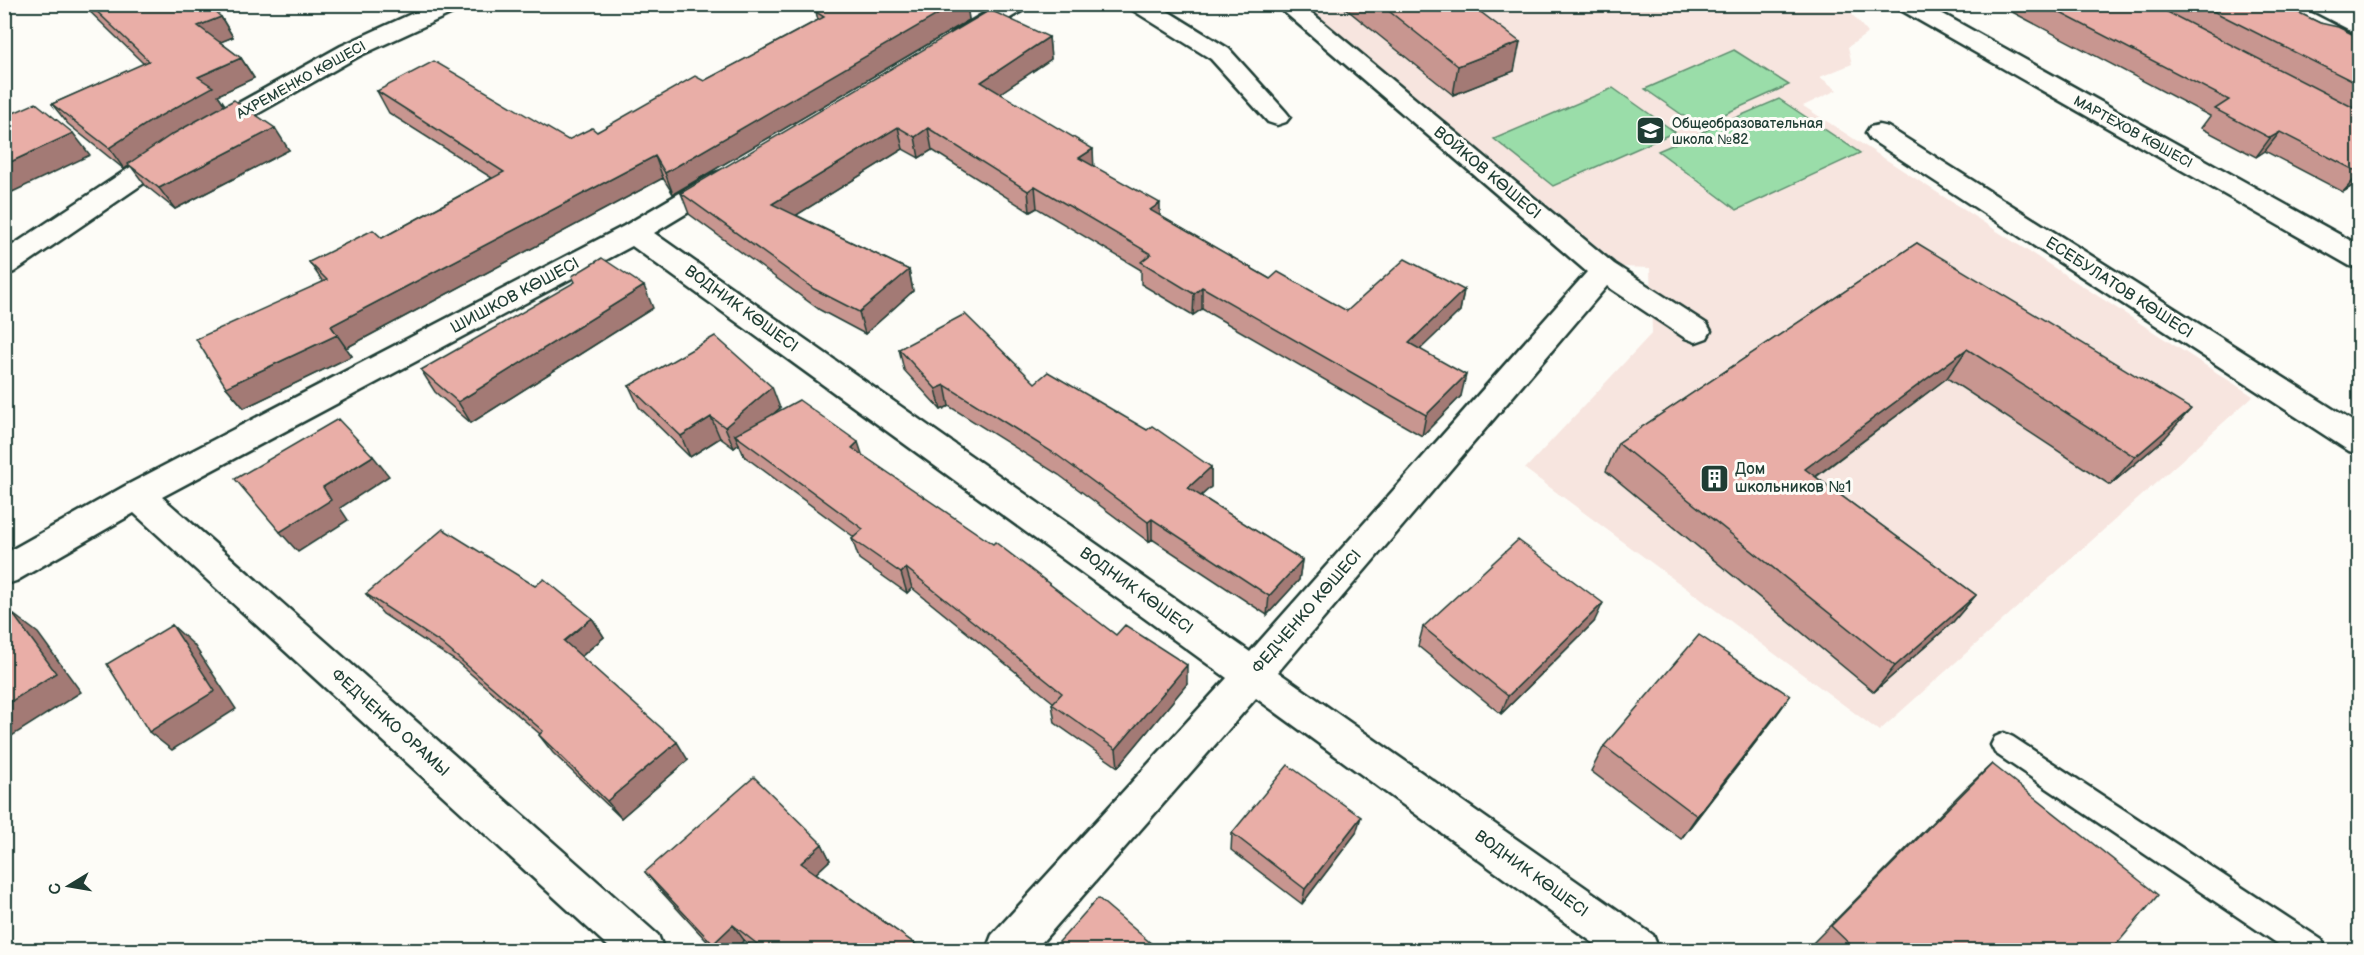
<svg xmlns="http://www.w3.org/2000/svg" width="2364" height="955" font-family="'Balsamiq Sans',sans-serif">
<style>
.built{fill:#f7e5df}
.green{fill:#9adda9;stroke:#5c8d6e;stroke-width:1.5}
.lines{fill:none;stroke-linecap:round;stroke-linejoin:round}
.service-casing{stroke:#1f3d34;stroke-width:5}
.minor-casing{stroke:#1f3d34;stroke-width:5}
.tertiary-casing{stroke:#1f3d34;stroke-width:5}
.service{fill:#fdfcf7;fill-rule:evenodd}
.minor{fill:#fdfcf7;fill-rule:evenodd}
.tertiary{fill:#fdfcf7;fill-rule:evenodd}
.wall{fill:#c89690;stroke:#1f3d34;stroke-width:1.5}
.shaded-wall{fill:#a37a75;stroke:#1f3d34;stroke-width:1.5}
.building{fill:#e9aea7;stroke:#1f3d34;stroke-width:1.5}
.labels{text-anchor:middle;dominant-baseline:central;stroke-width:6;stroke-linejoin:round;paint-order:stroke}
.far-street-label{font-size:14px;fill:#1f3d34;stroke:#fdfcf7}
.far-poi-label{font-size:14px;fill:#1f3d34;stroke:#fdfcf7;text-anchor:start}
.street-label{font-size:16px;fill:#1f3d34;stroke:#fdfcf7}
.poi-label{font-size:16px;fill:#1f3d34;stroke:#fdfcf7;text-anchor:start}
</style>
<rect width="100%" height="100%" fill="#fdfcf7"/>
<filter id="ink" filterUnits="userSpaceOnUse"><feTurbulence type="fractalNoise" baseFrequency=".0167" numOctaves="2"/><feDisplacementMap in="SourceGraphic" scale="12" xChannelSelector="R" yChannelSelector="G"/><feConvolveMatrix kernelMatrix="1 2 1 2 8 2 1 2 1" color-interpolation-filters="sRGB"/></filter>
<g filter="url(#ink)">
<!-- built -->
<path class="built" d="M1305,5H1844L1868,33L1848,47L1852,64L1820,77L1837,90L1803,106L2253,396L1879,731L1525,469L1652,333L1650,268L1622,267Z"/>
<!-- green -->
<path class="green" d="M1734,50L1789,85L1698,126L1645,89Z
M1613,88L1675,132L1553,186L1494,139Z
M1779,99L1860,153L1737,210L1658,151Z"/>
<g class="lines">
<defs>
<path id="service" d="M2277,4H2294L2360,38V49L2285,14Z
M2004,733L2013,737L2322,940L2326,950H2287L1995,753L1991,745L1995,737Z"/>
<path id="minor" d="M1000,4H1028L1025,9L970,42L962,44L954,42L950,37L954,32Z
M1128,4H1156L1229,49L1286,112L1290,117L1286,122L1277,125L1268,122L1211,59L1131,9Z
M1275,4H1301L1614,264L1707,324L1711,331L1707,338L1696,342L1685,338L1607,286L1278,672L1653,935L1659,950H1603L1256,698L1035,950H986L992,935L1227,678L632,246L162,497L658,935L664,950H612L134,513L16,581L4,585V554L125,486L624,226L712,174L722,171L732,174L735,180L732,186L654,233L1250,652L1587,272Z
M1896,4H1925L2360,246V268L2350,266L1899,9Z
M1879,125L1888,127L2360,426V454L2349,451L1870,139L1866,133L1870,127Z"/>
<path id="tertiary" d="M433,4H464L461,9L359,56L185,155L14,272L4,275V251L167,143L341,46Z"/>
</defs>
<!-- service casing -->
<use href="#service" class="service-casing"/>
<!-- minor casing -->
<use href="#minor" class="minor-casing"/>
<!-- tertiary casing -->
<use href="#tertiary" class="tertiary-casing"/>
<!-- service -->
<use href="#service" class="service"/>
<!-- minor -->
<use href="#minor" class="minor"/>
<!-- tertiary -->
<use href="#tertiary" class="tertiary"/>
</g>
<!-- wall -->
<path class="wall" d="M82,4H134V6L221,17L233,37L220,42L241,58L254,78L218,95L225,105L289,150L175,209L145,185L130,165L124,169L68,124L52,104L144,64Z
M1340,4H1470L1514,71L1453,95Z
M1997,4H2281L2320,23L2360,38V181L2343,192L2265,151L2256,157L2201,128L2210,116Z
M967,5L969,20L673,194L663,178L346,348L352,356L244,408L226,387L323,282L309,262L382,238L492,178L389,113L377,91L568,140L597,132L704,81L818,20L816,12Z
M1049,37L1051,59L1000,93L1094,166L1160,216L1270,279L1347,311L1464,290L1460,311L1420,349L1461,396L1422,436L1202,309L1193,315L1141,284V270L1037,208L1030,212L932,150L919,158L903,149L796,215L909,270L913,291L865,334L820,310L689,214L681,193Z
M1917,243L2165,438L2110,485L1947,378L1816,477L1976,595L1953,622L1874,692L1606,471L1618,443Z
M653,308L471,423L435,392L421,370Z
M899,349L1035,383L1147,430L1211,467V487L1201,496L1302,560L1299,580L1267,615L1152,539L1149,542L1059,475L949,406L941,410L904,370Z
M629,386L780,408L771,416L862,455L1116,635L1187,684L1118,767L1055,723L1052,704L1054,703L912,588L907,593L859,559L852,539L854,537L744,456L739,444L734,448L720,438L690,457L639,407Z
M535,586L592,618L604,637L581,657L688,760L621,818L553,753L539,735L540,734L457,662L383,614L366,594Z
M1594,622L1501,714L1418,646L1423,627Z
M1790,696L1772,721L1681,839L1591,771L1604,746Z
M1992,764L2111,951H1813L1809,947L1966,788Z
M1232,833H1356L1302,904L1231,850Z
M822,844L830,860L816,873L925,951H758L744,940L734,951H716L658,888L645,872Z"/>
<!-- shaded-wall -->
<path class="shaded-wall" d="M125,4H134L140,28L126,9Z
M953,4H967L969,20L673,194L665,173Z
M221,17L233,37L211,46L198,26Z
M1049,37L1051,59L984,104L981,82Z
M1520,42L1514,71L1453,95L1458,66Z
M241,58L254,78L218,95L226,107L166,141L124,169L109,148L198,77Z
M898,127L903,149L779,226L772,204Z
M275,128L289,150L175,209L159,188Z
M928,128L932,150L919,158L915,137Z
M2280,132L2265,151L2256,157L2270,138Z
M73,133L90,155L4,196V165Z
M1093,149L1094,170L1079,158Z
M655,156L663,178L346,348L331,326Z
M2360,173V181L2343,192Z
M1035,186L1037,208L1030,212L1028,191Z
M1160,203V225L1150,210Z
M909,270L913,291L865,334L859,312Z
M644,286L653,308L471,423L458,402Z
M1202,287V309L1193,315L1194,294Z
M1464,290L1460,311L1405,364L1409,343Z
M337,335L352,356L244,408L226,387Z
M1967,349L1947,378L1788,497L1805,469Z
M1466,375L1461,396L1422,436L1426,415Z
M945,385L949,406L941,410L936,389Z
M772,387L780,408L743,440L735,435L739,444L734,448L725,427Z
M2191,409L2165,438L2110,485L2135,457Z
M711,417L720,438L690,457L681,436Z
M4,440L8,443L4,452Z
M858,442L865,463L852,448Z
M373,456L389,476L340,508L348,520L298,552L280,532L323,487Z
M1211,467V487L1187,508L1188,488Z
M1152,519V539L1149,542L1148,522Z
M1302,560L1299,580L1267,615L1269,596Z
M906,568L912,588L907,593L901,573Z
M1976,595L1953,622L1874,692L1895,666Z
M1603,603L1594,622L1501,714L1508,696Z
M13,614L38,633L81,692L4,741V706Z
M592,618L604,637L577,660L564,641Z
M172,625L194,645L236,709L172,750L149,732Z
M1187,665V684L1118,767L1116,749Z
M1790,696L1772,721L1681,839L1697,816Z
M677,742L688,760L621,818L607,801Z
M1361,817L1356,833L1302,904L1305,889Z
M822,844L830,860L810,879L801,863Z
M733,925L744,940L734,951H717L713,944Z"/>
<!-- building -->
<path class="building" d="M89,4H125L126,9L137,4H207L221,17L198,26L241,58L198,77L213,87L151,121L109,148L52,104L149,61Z
M829,4H956L665,173L655,156L331,326L337,335L226,387L196,339L327,280L309,262L373,230L382,238L504,172L377,91L434,61L568,140L592,128L597,132L695,76L704,81L824,17L816,12Z
M1380,4H1470L1520,42L1458,66Z
M2043,4H2152L2360,111V173L2280,132L2270,138L2215,109L2229,100Z
M2199,4H2281L2320,23L2338,27L2360,38V85Z
M990,10L1049,37L981,82L1093,149L1079,158L1160,203L1150,210L1270,279L1278,272L1347,311L1405,259L1464,290L1409,343L1466,375L1426,415L1202,287L1194,294L1141,262L1151,254L1035,186L1028,191L928,128L915,137L898,127L772,204L909,270L859,312L814,289L681,193Z
M234,100L275,128L159,188L128,164L171,135Z
M36,103L73,133L4,165V117Z
M1917,243L2191,409L2135,457L1967,349L1805,469L1976,595L1895,666L1618,443Z
M602,258L644,286L458,402L421,370L575,282L572,276Z
M965,314L1035,383L1048,372L1147,430L1152,426L1211,467L1188,488L1302,560L1269,596L1152,519L1148,522L1057,455L945,385L936,389L899,349Z
M715,336L772,387L725,427L711,417L681,436L629,386Z
M799,400L858,442L852,448L993,544L995,542L1116,635L1125,625L1187,665L1116,749L1052,704L1062,693L906,568L901,573L852,539L863,529L735,435Z
M338,419L373,456L323,487L331,500L280,532L235,479Z
M443,529L535,586L544,579L592,618L564,641L677,742L607,801L539,735L543,731L441,643L366,594Z
M1518,540L1603,603L1508,696L1423,627Z
M13,614L56,673L4,706V619Z
M172,625L215,691L149,732L107,664Z
M1699,635L1790,696L1697,816L1604,746Z
M1992,764L2158,895L2111,951H1857L1831,926Z
M1288,765L1361,817L1305,889L1232,833Z
M754,777L822,844L801,863L925,951H766L733,925L713,944L645,872Z
M1098,898L1160,951H1051Z"/>
</g>
<!-- icons -->
<defs>
<symbol id="school-square" viewBox="-11 -11 22 22"><rect x="-9" y="-9" width="18" height="18" rx="4" fill="#1f3d34" stroke="#fdfcf7"/><path d="M0-5L7-2L0 1L-7-2ZM-4 1L0 2.5L4 1V4Q0 6-4 4Z" fill="#fff"/></symbol>
<symbol id="building-square" viewBox="-11 -11 22 22"><rect x="-9" y="-9" width="18" height="18" rx="4" fill="#1f3d34" stroke="#fdfcf7"/><path d="M-4-6H4V6H1V3H-1V6H-4ZM-2.5-4.3h1.7v1.8h-1.7ZM.8-4.3h1.7v1.8H.8ZM-2.5-1h1.7V.8h-1.7ZM.8-1h1.7V.8H.8Z" fill="#fff"/></symbol>
</defs>
<g fill-rule="evenodd">
<use href="#school-square" x="1634" y="114" width="33" height="33"/>
<use href="#building-square" x="1698" y="462" width="33" height="33"/>
</g>
<g class="labels">
<!-- far-street labels -->
<g class="far-street-label">
<text transform="translate(301 80) rotate(-29)">АХРЕМЕНКО КӨШЕСІ</text>
<text transform="translate(2133 132) rotate(29)">МАРТЕХОВ КӨШЕСІ</text>
</g>
<!-- far-poi labels -->
<g class="far-poi-label">
<text x="1672" y="123">Общеобразовательная<tspan x="1672" dy="16">школа №82</tspan></text>
</g>
<!-- street labels -->
<g class="street-label">
<text transform="translate(1487 173) rotate(40)">ВОЙКОВ КӨШЕСІ</text>
<text transform="translate(2119 288) rotate(33)">ЕСЕБУЛАТОВ КӨШЕСІ</text>
<text transform="translate(515 296) rotate(-28)">ШИШКОВ КӨШЕСІ</text>
<text transform="translate(741 309) rotate(36)">ВОДНИК КӨШЕСІ</text>
<text transform="translate(1136 591) rotate(36)">ВОДНИК КӨШЕСІ</text>
<text transform="translate(1307 612) rotate(-49)">ФЕДЧЕНКО КӨШЕСІ</text>
<text transform="translate(390 723) rotate(42)">ФЕДЧЕНКО ОРАМЫ</text>
<text transform="translate(1531 874) rotate(36)">ВОДНИК КӨШЕСІ</text>
</g>
<!-- poi labels -->
<g class="poi-label">
<text x="1735" y="469">Дом<tspan x="1735" dy="18">школьников №1</tspan></text>
</g>
</g>
<!-- margin -->
<rect width="2364" height="955" fill="none" stroke="#fdfcf7" stroke-width="24"/>
<rect x="12" y="12" width="2340" height="931" fill="none" stroke="#1f3d34" stroke-width="2" filter="url(#ink)"/>
<!-- north arrow -->
<g transform="translate(69 886) rotate(259)" stroke="#fdfcf7" stroke-width="4.5" paint-order="stroke">
<path d="M0-4.5L10 22L0 15L-10 22Z" fill="#1f3d34"/>
<text y="-9" font-size="16" font-weight="bold" text-anchor="middle" fill="#1f3d34">С</text>
</g>
</svg>
